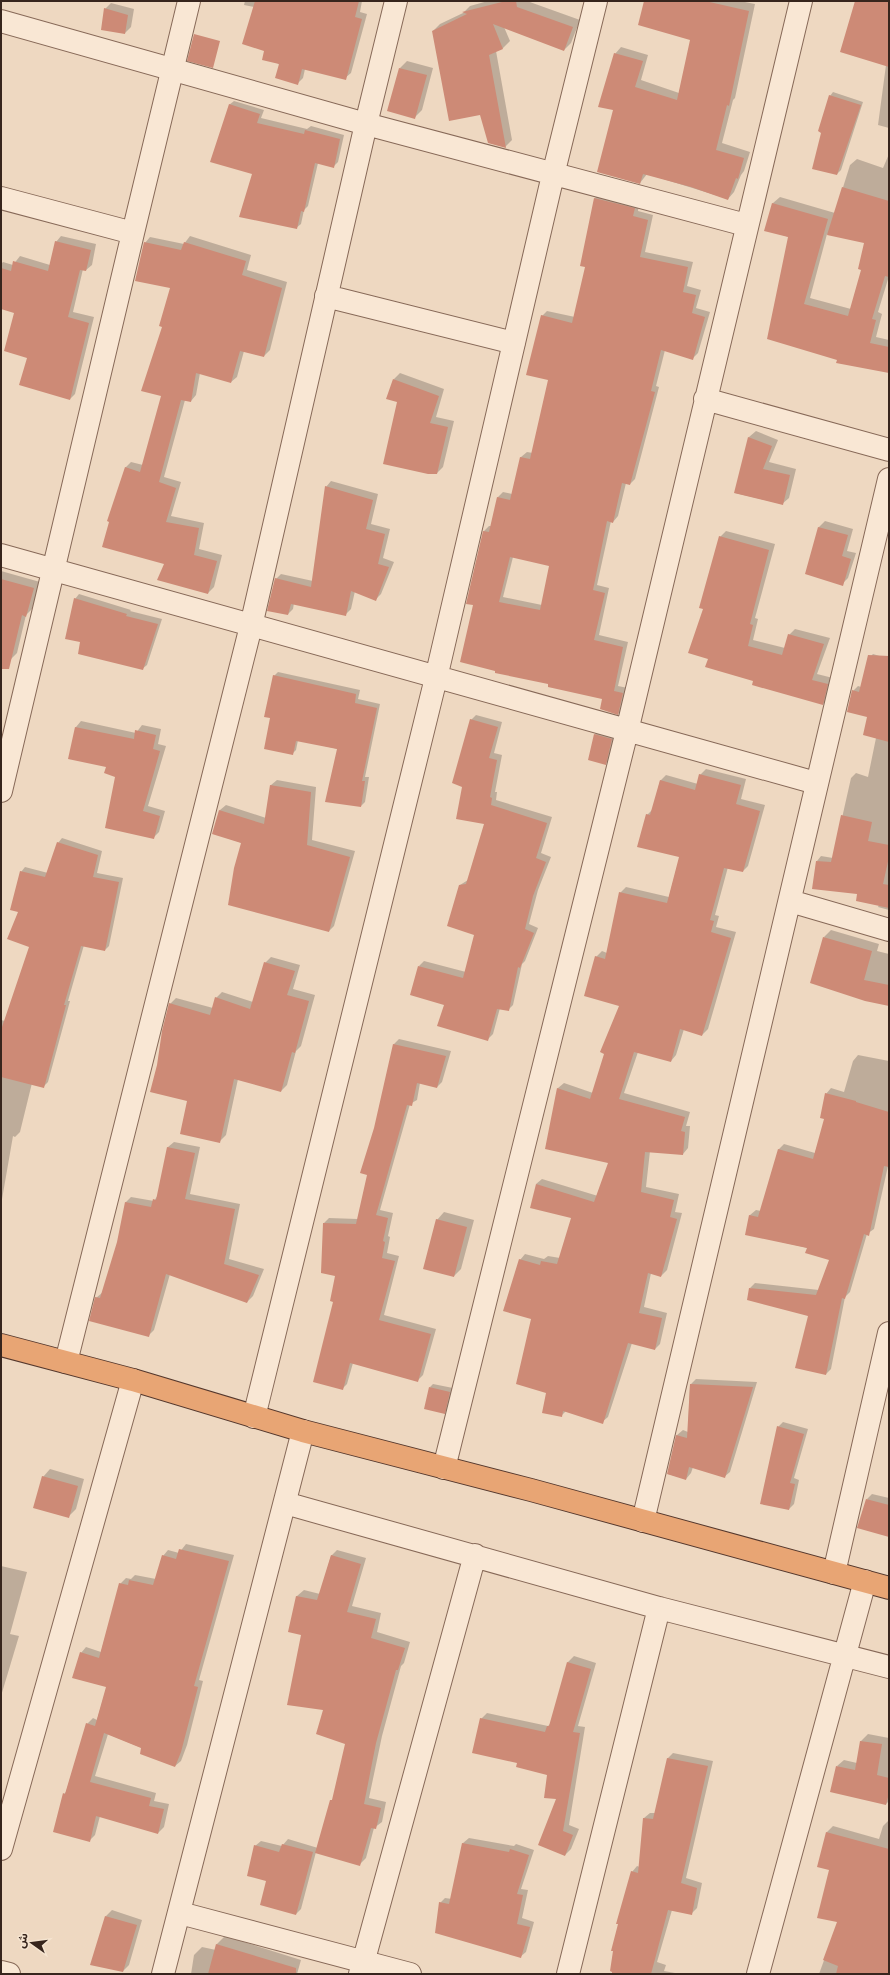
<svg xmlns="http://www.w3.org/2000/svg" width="890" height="1975" font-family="'Libre Baskerville','Noto Sans Arabic',serif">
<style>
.shadow{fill:#0003;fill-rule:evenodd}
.building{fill:#cd8a76;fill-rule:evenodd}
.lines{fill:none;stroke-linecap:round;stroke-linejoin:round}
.minor-casing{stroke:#876958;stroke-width:24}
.trunk-casing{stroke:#55382d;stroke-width:24}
.minor{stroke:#f9e7d4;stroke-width:22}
.trunk{stroke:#e8a574;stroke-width:22}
</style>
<rect width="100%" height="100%" fill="#eed8c1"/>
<!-- shadow -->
<path class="shadow" d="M245,1H362L360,12L367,14L351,73L345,78L305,69L303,78L298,83L265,51L254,7L244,5Z
M488,1H527L580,20L571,43L564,50L504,27L510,41L503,48L496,51L512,140L505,147L480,114L433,31L440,24L463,13L470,6Z
M647,1H740L755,4L735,98L733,100L722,143L750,152L744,171L741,175L734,192L728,199L647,174L640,183L614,109L615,54L621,47L648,55L641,80L679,93L692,39Z
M856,1H889V128L878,125L886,65Z
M111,3L134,9L131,27L125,33L105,9Z
M407,61L433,68L422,110L415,117L400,68Z
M833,92L863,102L841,170L837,174L830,96Z
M234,101L264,110L261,118L307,129L311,126L344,135L338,162L334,166L318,163L308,206L304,210L301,224L296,228L253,173L229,105Z
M889,154V276L878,312L882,314L876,337L889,340V372L768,338L789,237L766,230L773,203L780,197L835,213L850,165L857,159L883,168ZM827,234L866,242L862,269L851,309L810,298Z
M600,193L639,203L638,211L653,215L645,252L693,262L687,286L701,290L696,308L710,312L698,353L692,359L665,350L656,386L659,387L635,479L630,484L626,483L618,516L613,522L611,521L597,585L609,588L599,635L628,642L618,686L628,688L623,708L618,714L603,698L549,684L474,604L467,603L484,531L489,526H491L498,497L503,492L512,494L521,457L527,452L533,453L549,379L542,316L547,311L575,317L586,266L581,265L595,198ZM513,557L550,565L542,605L503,597Z
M61,236L96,244L92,265L86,270L83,269L73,312L94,317L75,394L70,399L28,358L31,318L1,305V264L3,262L13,265L20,256L50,265L56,242Z
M190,236L251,255L247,270L287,282L270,350L264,356L244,351L237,377L231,382L200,373L196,395L191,401L185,400L164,477L181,482L171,516L204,523L199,549L222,555L214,587L208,593L165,564L125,468L131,462L143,465L162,396L163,326L171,287L145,243L150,237L184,244Z
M400,373L444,389L436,417L454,421L443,467L437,473L399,401L394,379Z
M756,431L778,440L769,462L796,469L789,498L782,504L735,493L749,437Z
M331,481L378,494L371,524L390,529L383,558L394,562L381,594L375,600L355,591L351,609L345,615L294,603L293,609L288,614L276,579L281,574L313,581L326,487Z
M825,521L853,529L847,551L856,553L848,578L842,584L806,573L819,527Z
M726,531L775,544L755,618L758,619L753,640L785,648L789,635L795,629L830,638L817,674L833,678L829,698L823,704L755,680L709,658L704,609L720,537Z
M1,571L40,582L32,609L26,615L17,653L11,659L1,657Z
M79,594L131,610L130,611L162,619L147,665L142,669L82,641L75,599Z
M873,654L889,659V910L878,907L879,905L859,893L817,861L821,856L833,858L851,778L856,773L868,777L876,738L868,717L853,691L858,686L861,687L868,659Z
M278,672L360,690L358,699L380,704L365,777H369L365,802L361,806L338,749L298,740L296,750L292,754L271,717L274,676Z
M476,715L502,722L494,753L502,755L495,792H497L496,800L552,817L541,853L551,857L538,890L529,924L538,928L525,961L522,964L513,1005L508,1010L500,1008L493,1034L488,1039L445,1004L419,966L424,961L466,972L475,934L460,885L468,880L485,823L463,786L471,720Z
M81,721L136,733L142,725L161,729L158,744L166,746L148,806L165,811L159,832L153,838L116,776L108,766L69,758L76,727Z
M598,731L615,736L609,760L605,764L595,734Z
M706,769L746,779L741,799L765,805L748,866L743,871L728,867L715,915L719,916L716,927L736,932L708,1029L702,1035L684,1029L676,1055L671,1061L638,1052L624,1093L690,1112L686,1126H690L688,1148L683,1154L650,1151L646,1187L679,1194L675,1212L682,1213L667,1270L661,1276L651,1273L644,1307L667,1313L660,1344L655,1349L632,1343L608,1417L602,1422L566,1411L561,1416L547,1392L520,1260L525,1254L544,1259L548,1256L560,1258L572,1217L536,1184L542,1179L598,1196L610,1162L546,1148L558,1088L564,1083L593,1093L620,1005L596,957L602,951L607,953L620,893L626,887L669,897L680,856L647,815L653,809L660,781L666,775L698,784L700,775Z
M277,780L316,787L312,840L355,851L334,926L329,931L242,843L213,833L220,810L226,805L266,818L271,785Z
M62,838L102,851L97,873L123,878L109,946L105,950L84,945L68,1001H70L48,1082L43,1087L32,1083L20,1132L15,1137L13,1136L1,1205V1020L5,1021L31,947L19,911L21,872L25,867L48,873L58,843Z
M831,930L879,944L877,951L889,954V1005L865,1000L824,937Z
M271,957L300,965L293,989L315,995L301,1046L296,1051L287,1085L281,1091L238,1079L226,1135L220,1141L188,1100L158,1065L170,1004L176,998L213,1008L216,998L222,992L253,1002L265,963Z
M399,1039L451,1051L442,1082L437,1087L420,1083L417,1100L410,1104L380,1210L393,1213L388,1236L390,1237L387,1253L399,1256L384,1315L436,1329L423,1375L418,1380L353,1363L347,1384L342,1389L334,1301L336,1275L324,1223L329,1218L358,1219L368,1174L375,1128L394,1044Z
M858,1055L889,1061V1166H888L874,1229L867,1234L850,1292L845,1297L831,1369L826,1374L809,1316L750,1288L755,1283L819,1290L830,1259L808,1248L746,1234L750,1215L756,1210L761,1211L779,1149L784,1144L815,1153L826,1118V1094L831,1088L844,1092L853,1061Z
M174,1142L200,1147L190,1194L240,1204L229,1259L264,1269L253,1296L247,1302L170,1274L154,1330L148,1336L96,1298L103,1292L118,1242L126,1202L131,1197L154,1201L158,1195L168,1147Z
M444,1212L474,1220L461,1269L454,1276L437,1220Z
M696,1379L757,1382L730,1472L724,1477L693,1467L691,1473L686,1479L668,1474L677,1435L683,1430L688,1432L690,1385Z
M433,1384L453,1388L448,1409L444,1413L430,1387Z
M783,1422L808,1429L794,1478L799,1480L794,1504L789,1509L778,1427Z
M50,1469L84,1479L76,1509L69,1516L43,1477Z
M872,1494L889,1498V1536L867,1499Z
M186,1544L234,1555L199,1680L203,1681L187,1745L181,1761L175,1766L142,1748L108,1734L95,1776L156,1793L154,1801L169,1804L164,1827L158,1833L100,1816L95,1835L90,1840L64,1794L66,1792L87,1724L93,1718L97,1720L107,1686L81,1653L86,1647L101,1652L120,1584L126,1578L131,1579L135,1575L156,1579L163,1556L168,1550L179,1553Z
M337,1550L366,1558L352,1606L381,1613L377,1632L410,1642L404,1663L401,1666L382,1736L369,1798L386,1802L382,1822L374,1828L366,1858L360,1864L316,1852L301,1909L296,1914L267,1880L255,1846L261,1841L282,1846L288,1839L318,1848L331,1801L334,1798L346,1743L324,1710L302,1634L289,1631L297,1596L304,1590L320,1594L331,1556Z
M1,1566L27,1572L10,1634L19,1636L1,1696Z
M574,1656L596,1663L578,1726L585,1727L569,1825L579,1829L571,1849L565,1855L557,1799L548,1775L518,1762L481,1719L487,1713L548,1726L551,1723L568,1662Z
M868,1734L889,1738V1801L886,1804L837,1766L844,1760L857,1763L861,1741Z
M673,1753L713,1761L686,1878L702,1883L697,1908L691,1914L672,1910L657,1962L666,1965L664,1971L675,1973V1974H612L632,1872L637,1866L640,1867L644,1818L650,1813H656L668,1758Z
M889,1820V1974H819L838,1922L830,1870L827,1832L833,1826L879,1839L883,1826Z
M469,1838L514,1846L516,1844L534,1850L521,1889L528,1890L522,1918L534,1922L526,1952L520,1957L440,1903L445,1898L452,1899L463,1843Z
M112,1910L142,1920L129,1965L123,1971L106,1916Z
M225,1936L301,1960L297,1974H191L194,1955L202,1947L216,1950L217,1944Z"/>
<!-- building -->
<path class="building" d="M255,1H359L355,17L362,19L346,80L302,69L298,85L275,78L279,64L262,60L264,51L242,44Z
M506,1H516L517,7L573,27L564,51L493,24L503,49L489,55L506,148L488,143L480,115L449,121L432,31L467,14L462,12Z
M644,1H705L749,11L729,106L727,105L716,150L744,158L738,179L736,178L728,200L691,187L643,174L640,184L597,172L613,110L598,107L614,53L643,61L635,87L677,100L690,40L638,25Z
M855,1H889V67L840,52Z
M104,8L128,15L125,34L101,30Z
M194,34L220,41L213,68L187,61Z
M399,68L427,75L415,119L387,111Z
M829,95L861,105L837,175L812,169L821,133L818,131Z
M229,104L260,114L257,123L304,134L305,130L340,139L334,168L315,163L304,212L301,211L297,229L239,217L252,174L210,162Z
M842,187L889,201V277L885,276L872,319L876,320L870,343L889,347V373L836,363L837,360L767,339L788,237L764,231L772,203L828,219L804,304L848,316L861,270L858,269L864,243L827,235Z
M594,198L635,208L633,216L648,220L640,257L688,267L683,292L696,295L692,313L705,317L693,360L661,350L651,391L655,392L630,485L622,483L613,523L607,521L593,590L605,593L594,640L623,647L614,691L623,693L618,715L600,709L602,699L548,687V684L495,673V671L460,662L473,605L466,604L483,531L489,532L497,497L510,500L520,457L530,459L548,380L526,375L541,315L572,323L585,267L580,266ZM510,557L549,566L540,610L499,602Z
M55,241L91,250L86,271L80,270L68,317L89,323L70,400L19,385L27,358L4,351L14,313L1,309V268L11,271L13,261L48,271Z
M144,242L181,250L184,242L246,261L242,275L282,288L264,357L240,351L231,383L196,373L191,402L181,400L159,482L176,488L166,522L199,528L194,555L217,561L208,594L157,580L164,564L102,547L109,522L107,521L125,467L140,472L161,396L141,391L162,327L159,326L170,288L135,281Z
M393,379L439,396L430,423L448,427L437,474H428L383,464L397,402L386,399Z
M748,437L772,446L763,469L790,475L783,505L734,493Z
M325,486L373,500L366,529L385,534L378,564L389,567L376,601L351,591L346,616L291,604L288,615L267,611L275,578L311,587Z
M818,527L848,535L842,556L851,559L843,586L805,574Z
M719,536L769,550L750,624L753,625L748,646L782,655L788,634L824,644L812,680L828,684L823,705L752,685L753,681L705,667L708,659L688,653L703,609L699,608Z
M1,579L34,588L26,617L22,615L9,669H1Z
M74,598L127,614L126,616L158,624L143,670L78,654L80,642L65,639Z
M868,655L889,656V742L863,735L867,717L847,712L852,690L859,692Z
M273,675L356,694L355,703L377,708L362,781H365L361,807L325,802L337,749L296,741L293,755L264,749L270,718L264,717Z
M470,719L498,727L489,758L497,760L490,797L492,798L491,805L547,823L536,858L546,862L533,896L525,929L534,933L520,968L518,967L509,1011L497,1009L488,1041L437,1026L444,1005L410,995L418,966L463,978L474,935L447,926L459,885L466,884L484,824L456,819L462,787L452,783Z
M75,727L134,739L135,730L156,735L153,749L160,751L143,811L160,816L154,839L105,828L115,777L104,773L106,767L68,759Z
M594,734L612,739L606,765L588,760Z
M699,774L741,785L736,804L760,811L743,872L724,868L710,920L714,921L711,932L731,938L702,1036L680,1029L671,1062L634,1052L619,1099L685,1117L681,1131L685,1132L683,1155L645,1152L641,1192L674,1200L670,1217L677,1219L661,1277L648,1273L639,1313L662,1318L655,1350L628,1343L603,1424L563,1411L562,1417L542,1413L546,1393L516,1384L531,1319L503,1311L519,1259L540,1265L541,1261L557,1264L571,1218L530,1208L536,1184L594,1202L608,1163L545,1149L557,1088L590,1099L604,1054L600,1052L619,1006L584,996L595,956L605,959L619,892L667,903L679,857L637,847L646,814L650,815L660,780L695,790Z
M270,785L311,792L307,845L350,857L329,932L228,905L234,868L241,843L212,834L219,810L264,824Z
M841,815L872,822L868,841L889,845V857L883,884L889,885V908L856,901L857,894L812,889L816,861L831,862Z
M57,842L98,855L93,877L119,882L105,951L81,946L64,1005H66L44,1088L1,1077V1030L29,947L7,939L18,912L10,910L20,871L45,877Z
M823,937L872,951L864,980L889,985V1006L865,1001L810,983Z
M264,962L295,971L287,995L309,1001L295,1053L292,1052L281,1092L234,1079L220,1143L180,1134L187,1101L150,1092L157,1065L162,1031L169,1003L210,1015L215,997L250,1009Z
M393,1044L446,1056L437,1088L417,1083L412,1106L407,1105L376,1215L388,1218L383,1241L385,1242L382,1258L395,1261L379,1320L431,1334L418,1382L350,1363L343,1390L313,1382L333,1302L330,1301L335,1276L321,1273L323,1223L356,1224L367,1175L360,1173L374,1128Z
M825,1093L856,1101V1102L889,1112V1167L884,1166L869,1236L864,1234L845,1299L842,1298L826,1375L795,1368L808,1316L747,1300L749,1288L816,1295L829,1260L805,1253L807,1248L745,1235L749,1215L758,1217L778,1149L813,1159L824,1119L820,1118Z
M167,1147L195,1153L185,1199L235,1209L224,1264L259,1275L247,1303L166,1274L149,1337L89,1321L95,1297L100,1298L117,1242L125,1202L151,1207L153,1199L156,1200Z
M436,1219L467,1227L454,1277L423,1269Z
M690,1384L753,1387L725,1478L689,1467L686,1480L667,1474L676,1435L687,1438Z
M429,1387L450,1392L445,1414L424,1409Z
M777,1426L804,1434L790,1483L795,1484L789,1510L760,1504Z
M42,1476L78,1486L69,1518L33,1508Z
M866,1499L889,1505V1537L857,1528Z
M179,1549L229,1561L194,1686L198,1687L181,1752L175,1767L140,1754L141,1748L104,1733L90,1782L151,1798L149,1806L164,1809L158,1834L96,1816L90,1842L53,1832L63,1793L65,1794L86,1723L95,1726L106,1687L72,1678L80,1652L99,1658L119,1583L128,1585L129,1580L153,1585L162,1555L176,1559Z
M331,1555L361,1564L347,1612L376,1619L371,1638L405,1648L398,1670H396L376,1743L364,1804L381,1808L376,1829L371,1828L360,1866L315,1853L330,1800H332L345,1744L316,1734L323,1710L287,1705L301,1635L288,1632L296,1596L317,1600Z
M567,1662L591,1669L573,1732L580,1733L563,1831L573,1835L565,1856L538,1845L556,1799L544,1798L547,1775L516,1767L517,1763L472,1753L480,1718L545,1732L547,1726H549Z
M860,1741L882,1744L877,1775L889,1778V1793L886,1805L830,1792L836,1766L855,1770Z
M667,1758L708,1766L681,1883L697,1888L692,1915L668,1910L651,1974H612V1972L610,1971L613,1951H611L618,1924H616L631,1871L638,1873L643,1818L653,1819Z
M826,1832L889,1849V1974H836L838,1966L823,1960L837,1922L817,1918L829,1870L817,1867Z
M462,1843L509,1852L510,1849L529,1855L517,1894L523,1895L517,1924L530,1927L521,1958L435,1933L439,1902L449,1904Z
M282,1844L313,1852L296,1915L260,1905L266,1881L247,1876L254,1845L279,1852Z
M105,1916L137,1925L123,1972L90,1965Z
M216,1944L296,1968V1974H208Z"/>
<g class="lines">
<defs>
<path id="minor" d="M1,21L366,124L746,225
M1,198L133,233
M326,296L514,343
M705,399L889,450
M1,555L816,783
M1,791L133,233L189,1
M790,901L889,930
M66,1362L251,626L366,124L396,1
M254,1417L436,678L553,175L596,1
M444,1468L627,731L801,1
M285,1503L659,1608L889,1667
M643,1521L889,479
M834,1573L889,1333
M1,1849L133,1380
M180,1913L410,1974
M1,1972L9,1974
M163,1974L303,1431
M360,1974L475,1555
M568,1974L659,1608
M758,1974L865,1581"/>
<path id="trunk" d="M1,1345L133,1380L303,1431L531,1490L889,1588"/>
</defs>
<!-- minor casing -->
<use href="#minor" class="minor-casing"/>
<!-- trunk casing -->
<use href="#trunk" class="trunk-casing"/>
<!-- minor -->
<use href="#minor" class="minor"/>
<!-- trunk -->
<use href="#trunk" class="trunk"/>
</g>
<!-- border -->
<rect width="890" height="1975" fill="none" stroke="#37251d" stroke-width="4"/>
<!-- north arrow -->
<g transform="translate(32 1943) rotate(284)" stroke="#f5e4d0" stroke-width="3" paint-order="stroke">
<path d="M0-3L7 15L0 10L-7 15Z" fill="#37251d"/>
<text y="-6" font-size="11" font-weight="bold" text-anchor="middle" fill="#37251d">ش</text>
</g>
</svg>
